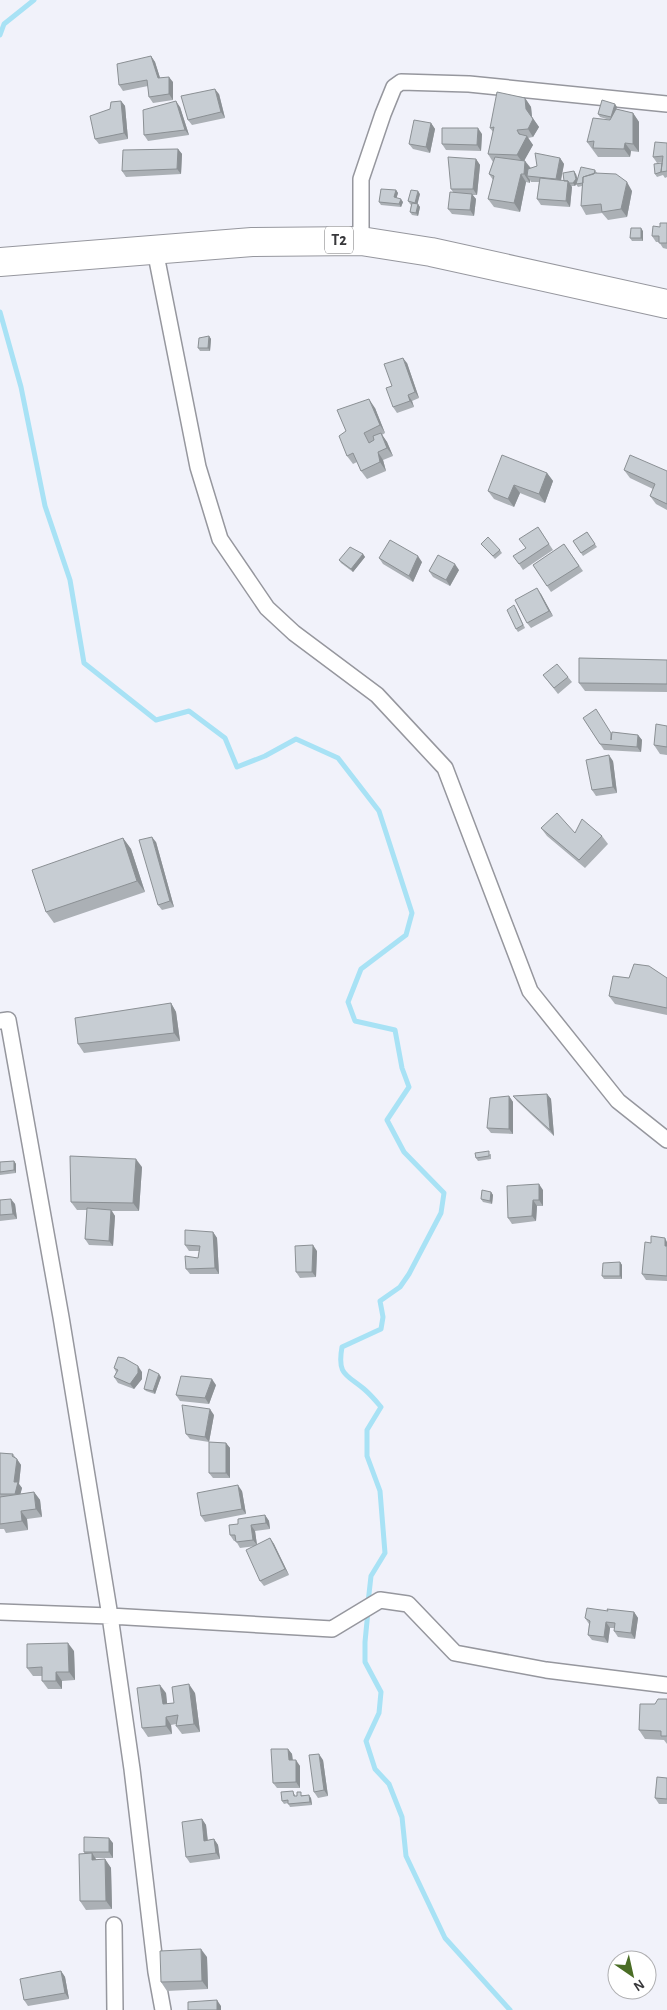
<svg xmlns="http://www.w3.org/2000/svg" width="667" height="2010" font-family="'Alegreya Sans',sans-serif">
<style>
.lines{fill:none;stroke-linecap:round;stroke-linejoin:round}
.stream{stroke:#a8e2f5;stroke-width:5}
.street-casing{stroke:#96979e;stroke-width:18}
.highway-casing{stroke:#96979e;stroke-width:30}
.street{stroke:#fff;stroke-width:15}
.highway{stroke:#fff;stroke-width:28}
.wall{fill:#abb0b5}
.shaded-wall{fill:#8b9094}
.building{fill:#c7cdd3;stroke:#8b9094}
.labels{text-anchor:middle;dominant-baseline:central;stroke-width:5;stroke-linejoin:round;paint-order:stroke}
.shield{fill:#fff;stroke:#747476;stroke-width:1}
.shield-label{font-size:16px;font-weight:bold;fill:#38383b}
</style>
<rect width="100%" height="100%" fill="#f1f2fa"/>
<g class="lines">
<!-- stream -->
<path class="stream" d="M0,35L4,24L34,0
M0,312L21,387L45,506L70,580L84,663L156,720L189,711L225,738L237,767L265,756L296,739L338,758L379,811L412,913L406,935L361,969L348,1002L355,1021L395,1030L402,1068L409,1087L387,1120L404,1152L444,1193L441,1213L409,1274L400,1287L380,1301L383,1317L381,1329L342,1347C337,1375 346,1374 364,1389C370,1394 376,1401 381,1407L367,1430V1456L380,1491L385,1553L371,1576L368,1603
M368,1611L365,1642V1662L381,1692L379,1713L366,1741L375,1769L389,1784L402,1817L406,1856L445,1938L510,2010"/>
<defs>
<path id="street" d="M361,241V179L383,114L394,87L401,82L469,84L667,104
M155,250L198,467L220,539L267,608L294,633L377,695L445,768L530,991L618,1101L667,1140
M0,1021L8,1020L61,1317L110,1616L132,1769L156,1972L163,2010
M0,1612L110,1616L332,1629L380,1600L408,1604L455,1653L546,1670L667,1685
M114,1925L115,2010"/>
<path id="highway" d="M0,262L252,242L361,241L431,252L667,304"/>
</defs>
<!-- street casing -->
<use href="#street" class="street-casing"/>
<!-- highway casing -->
<use href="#highway" class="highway-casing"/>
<!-- street -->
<use href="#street" class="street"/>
<!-- highway -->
<use href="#highway" class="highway"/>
</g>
<!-- wall -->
<path class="wall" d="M151,56L155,62L160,78L173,82V100L153,103L149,97L148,86L123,91L119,85Z
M219,94L225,118L192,125L188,120Z
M525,98L531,107L532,117L539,127L533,137L528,138L533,145L524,160L531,168L560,158L564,164L561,181H564L576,174L577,178L595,170L597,173L632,191L627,217L608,220L602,213L586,215L581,206L582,186L578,187L576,184L575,186H571L572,187L570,207L541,205L537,199L539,182H531L530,180V183L526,182L520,212L494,207L488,199L493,180L489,174L493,162L488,154L493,132L490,128Z
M121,101L125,106L128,139L99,144L95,139L110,109Z
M180,107L189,135L148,141L144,135Z
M617,107L616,109L633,113L639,122V152L631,151L630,157H598L587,142L610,120L600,117L598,114Z
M431,123L435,129L430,153L413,149L409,144Z
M482,134L481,151L446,150L442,144Z
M667,143V177L665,178L663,175L657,177L655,174L662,162L657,163L653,157Z
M178,149L182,154L181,174L126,177L122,171Z
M476,159L480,165L477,195H472L476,199L474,216L452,214L448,209L453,192L451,189Z
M396,190L398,193L396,198L403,202L401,207L381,205L379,202Z
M420,194L417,204L420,207L418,216L412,215L410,212L411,205L410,204L408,201Z
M667,223V249L663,248L659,242H656L652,236L660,227Z
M643,231V241H632L630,238Z
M209,336L211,339L210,351H200L198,348Z
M407,363L419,398L412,401L414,407L397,413L393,407L392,386Z
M375,408L385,433L382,435L387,442L393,456L383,460L386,471L367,479L361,471L357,462L353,464L347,456L346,431Z
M624,470L667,471V510L656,504L650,496L653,489L630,478Z
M547,473L553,481L545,503L520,493L514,507L494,499L488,491Z
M538,527L553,550L523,570L519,564L526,548Z
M587,532L597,547L583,556L573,541Z
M481,544L500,550L502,553L495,559Z
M564,544L583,571L551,592L533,565Z
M363,554L365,557L353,572L341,563L339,560Z
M379,558L422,562L413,582L383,564Z
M459,570L450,586L433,577L429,571Z
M541,594L553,616L531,628L527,623Z
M516,608L525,628L518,632L516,629Z
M667,660V692L585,691L579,683Z
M543,675L568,677L572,682L558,694Z
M583,718L612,734L638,735L642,740L641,752L604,750Z
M667,726V755L660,754L654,745Z
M613,761L617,793L596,796L592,790Z
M541,828L602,836L608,844L585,868L547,836Z
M123,838L131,849L145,892L54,923L46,912Z
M156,842L174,907L162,910L158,905Z
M629,978H667V1015L615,1004L609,996Z
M171,1003L176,1012L180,1041L84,1053L78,1044Z
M547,1094L551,1099L554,1136L517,1101L513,1096Z
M509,1096L513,1102V1134L491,1133L487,1128Z
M491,1154V1159L478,1161L476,1158Z
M14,1161L16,1164V1173L0,1175V1162Z
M142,1167L139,1211H112L115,1216L113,1246L89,1245L85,1239L87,1210H77L71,1202Z
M543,1190V1206H537L536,1221L512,1224L508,1218Z
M491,1192L493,1195L492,1204L483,1202L481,1199Z
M0,1200L15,1204L17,1219L0,1221Z
M213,1232L217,1238L219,1274H190L186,1269L198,1258L199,1251H189L185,1245Z
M667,1242V1281L646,1280L642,1274L651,1243Z
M317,1251L316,1277L300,1278L296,1272Z
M620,1262L622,1265V1279H604L602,1276Z
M114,1368L142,1372V1379L134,1389L118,1383L114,1377L116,1372Z
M161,1377L155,1394L146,1391L144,1389Z
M216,1385L209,1404L180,1401L176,1395Z
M214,1415L209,1442L226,1443L230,1448V1478H213L209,1473V1442L190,1439L186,1434Z
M0,1453L13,1454L21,1465L19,1484L22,1488L20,1494L34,1492L40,1500L42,1517L27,1519L28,1530L6,1533L4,1529H0Z
M242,1491L246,1514L205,1522L201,1516Z
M265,1515L269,1521L270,1529L255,1531L257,1545L270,1538L274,1544L289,1575L264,1586L260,1581L256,1546L240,1548L236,1541H234L230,1535L238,1524Z
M608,1611L634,1612L638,1618L635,1639L618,1637L614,1631V1628H610L608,1643L592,1640L588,1635L589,1624L585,1618Z
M74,1651L75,1680L62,1681V1689H48L42,1681V1676H33L27,1668Z
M166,1693L167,1704L174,1703L195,1693L200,1732L182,1734L176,1726V1724L171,1725L172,1734L148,1737L142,1728Z
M667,1699V1744L664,1740L645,1739L639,1730L655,1704Z
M288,1749L292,1754L293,1760L300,1766V1788H277L273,1783Z
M323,1760L328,1796L318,1798L314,1792Z
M667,1778V1804H659L655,1798Z
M295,1794V1796L303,1795L311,1798L312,1805L290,1807L288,1803L284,1804L282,1801Z
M202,1819L206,1825L208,1840L214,1839L218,1845L220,1859L190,1863L186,1857Z
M113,1843V1858H95L96,1860L105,1859L111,1868L112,1909L86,1910L80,1901L85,1854L84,1852Z
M207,1957L208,1989L167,1991L161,1982Z
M61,1971L65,1977L69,1999L28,2006L24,2000Z"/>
<!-- shaded-wall -->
<path class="shaded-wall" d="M151,56L155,62L162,84L158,78Z
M169,77L173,82V100L169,94Z
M215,89L219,94L225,118L221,112Z
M525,98L531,107L532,117L539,127L533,137L528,129Z
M121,101L125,106L128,139L124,133Z
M176,101L180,107L189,135L185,130Z
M615,104L617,107L613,120L611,117Z
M633,113L639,122V152L633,144Z
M431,123L435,129L430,153L426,147Z
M478,128L482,134L481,151L477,145Z
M517,130L523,138L527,136L533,145L523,163L517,155L519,134Z
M625,143L631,151L630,157L624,149Z
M178,149L182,154L181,174L177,169Z
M560,158L564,164L560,184L556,179Z
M476,159L480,165L477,195L473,189Z
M525,161L531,169L527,176L530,180V183L524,174Z
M574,171L576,174L578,181L575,186L573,183Z
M521,174L526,182L520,212L514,203Z
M568,181L572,187L570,207L566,201Z
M627,182L632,191L627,217L621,209Z
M396,190L398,193L396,200L394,197Z
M418,191L420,194L417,206L415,203Z
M472,194L476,199L474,216L470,210Z
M401,199L403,202L401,207L399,204Z
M418,204L420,207L418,216L416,213Z
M641,228L643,231V241L641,238Z
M209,336L211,339L210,351L208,348Z
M403,358L407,363L419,398L415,392Z
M408,395L412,401L414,407L410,401Z
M369,399L375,408L385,433L380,425Z
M381,433L387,442L393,456L387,448Z
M378,452L383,460L386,471L380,462Z
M547,473L553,481L545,503L539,494Z
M514,485L520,493L514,507L508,499Z
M363,554L365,557L353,572L351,569Z
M418,556L422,562L413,582L409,576Z
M455,564L459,570L450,586L446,580Z
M537,588L541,594L553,616L549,611Z
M638,735L642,740L641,752L637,747Z
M609,755L613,761L617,793L613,787Z
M152,837L156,842L174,907L170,901Z
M123,838L131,849L145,892L137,881Z
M171,1003L176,1012L180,1041L174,1033Z
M547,1094L551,1099L554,1136L550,1130Z
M509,1096L513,1102V1134L509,1129Z
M136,1159L142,1167L139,1211L133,1203Z
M14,1161L16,1164V1173L14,1170Z
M539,1184L543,1190V1206L539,1200Z
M491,1192L493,1195L492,1204L490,1201Z
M11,1199L15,1204L17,1219L13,1214Z
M533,1200L537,1206L536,1221L532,1216Z
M111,1210L115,1216L113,1246L109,1241Z
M213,1232L217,1238L219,1274L215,1268Z
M665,1238L667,1242V1249L665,1246Z
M313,1245L317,1251L316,1277L312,1272Z
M620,1262L622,1265V1279L620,1276Z
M138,1366L142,1372V1379L134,1389L130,1384Z
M159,1374L161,1377L155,1394L153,1391Z
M212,1379L216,1385L209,1404L205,1398Z
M210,1409L214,1415L209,1442L205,1437Z
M226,1443L230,1448V1478L226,1473Z
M17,1459L21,1465L19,1484L22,1488L19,1500L15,1494L14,1482Z
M238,1485L242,1491L246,1514L242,1509Z
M34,1492L40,1500L42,1517L36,1509Z
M21,1511L27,1519L28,1530L22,1521Z
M265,1515L269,1521L270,1529L266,1523Z
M251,1525L255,1531L257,1545L253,1540Z
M270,1538L274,1544L289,1575L285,1569Z
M634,1612L638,1618L635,1639L631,1633Z
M606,1622L610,1628L608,1643L604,1637Z
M68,1643L74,1651L75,1680L69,1672Z
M56,1672L62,1681V1689L56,1681Z
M189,1684L195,1693L200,1732L194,1724Z
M160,1685L166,1693L168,1713L163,1704Z
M166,1717L171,1725L172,1734L166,1726Z
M288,1749L292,1754L293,1766L289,1760Z
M319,1754L323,1760L328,1796L324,1790Z
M296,1760L300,1766V1788L296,1782Z
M309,1795L311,1798L312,1805L310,1802Z
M202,1819L206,1825L208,1846L204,1841Z
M109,1838L113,1843V1858L109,1852Z
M214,1839L218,1845L220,1859L216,1853Z
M92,1853L98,1862L92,1860Z
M105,1859L111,1868L112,1909L106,1901Z
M201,1949L207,1957L208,1989L202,1981Z
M61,1971L65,1977L69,1999L65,1993Z
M217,2000L221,2006V2010H217Z"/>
<!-- building -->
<path class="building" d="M151,56L158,78L169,77V94L149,97L147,80L119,85L117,64Z
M215,89L221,112L188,120L181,96Z
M497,92L525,98L526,109L533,119L528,129L517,130L519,134L527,136L517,155L488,154L494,127L490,128Z
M602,100L615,104L611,117L598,114Z
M121,101L124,133L95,139L90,116L110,109L111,102Z
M176,101L185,130L144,135L143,110Z
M616,109L633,113V144L625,143L624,149L593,148L594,141L587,142L593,118L610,120Z
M414,120L431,123L426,147L409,144Z
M442,128H478L477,145L442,144Z
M655,142L667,143V171L661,172L663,156L653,157Z
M178,149L177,169L122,171L123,150Z
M535,153L560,158L556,179L527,176L528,169L537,166Z
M448,157L476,159L473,189H451Z
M495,157L525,161L524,174H521L514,203L488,199L494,176L489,174Z
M662,163L661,172L655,174L654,164Z
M581,167L595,170L594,174L583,177V183L576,184Z
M574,171L576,179L573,183H569L568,181H564L563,173Z
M595,173L616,174L627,182L621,209L602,212L601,204L581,206L583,177Z
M540,178L568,181L566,201L537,199Z
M381,189L396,190L394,197L401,199L399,204L379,202Z
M411,190L418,191L415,203L408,201Z
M450,192L472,194L470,210L448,209Z
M412,203L418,204L416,213L410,212Z
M660,223H667V243H659V236H652L653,226L660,227Z
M631,228H641V238H630Z
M209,336L208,348H198L199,338Z
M403,358L415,392L408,395L410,401L393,407L386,388L392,386L384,364Z
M369,399L380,425L364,433L369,443L374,440L373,436L381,433L387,448L378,452L380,462L361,471L353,453L347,456L339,436L346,431L337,410Z
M502,455L547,473L539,494L514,485L508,499L488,491Z
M630,455L667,471V504L650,496L655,484L624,470Z
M538,527L549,544L519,564L513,556L526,548L519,539Z
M587,532L595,544L581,553L573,541Z
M488,537L500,550L493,556L481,544Z
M390,540L418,556L409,576L379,558Z
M564,544L579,566L547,586L533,565Z
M350,547L363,554L351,569L339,560Z
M438,555L455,564L446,580L429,571Z
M537,588L549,611L527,623L515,600Z
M514,605L523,625L516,629L507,610Z
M579,658L667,660V684L579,683Z
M557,664L568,677L554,688L543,675Z
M596,709L611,733V740L612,732L638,735L637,747L600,744L583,718Z
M656,724L667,726V747L654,745Z
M609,755L613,787L592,790L586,760Z
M557,813L575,833L582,819L602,836L579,860L541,828Z
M152,837L170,901L158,905L139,840Z
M123,838L137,881L46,912L32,870Z
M634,964L649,966L667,978V1008L609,996L613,976L629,978Z
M171,1003L174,1033L78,1044L75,1018Z
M547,1094L550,1130L513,1096Z
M509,1096V1129L487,1128L490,1098Z
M489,1151V1156L476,1158L475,1153Z
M70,1156L136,1159L133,1203L71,1202Z
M14,1161V1170L0,1172V1162Z
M539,1184V1200H533L532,1216L508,1218L507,1186Z
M482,1190L491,1192L490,1201L481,1199Z
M11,1199L13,1214L0,1215V1200Z
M87,1208L111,1210L109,1241L85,1239Z
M185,1230L213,1232L215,1268L186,1269L185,1256L198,1258L200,1246L185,1245Z
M651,1236L665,1238V1246H667V1276L642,1274L645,1242L651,1243Z
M313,1245L312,1272H296L295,1246Z
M620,1262V1276H602L603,1263Z
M118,1357L124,1358L138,1366V1373L130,1384L114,1377L118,1370L114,1368Z
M149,1369L159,1374L153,1391L144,1389Z
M181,1376L212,1379L205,1398L176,1395Z
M182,1405L210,1409L205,1437L186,1434Z
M209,1442L226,1443V1473H209Z
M0,1453L13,1454L12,1456L17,1459L14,1482H18L15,1494H0Z
M238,1485L242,1509L201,1516L197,1493Z
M34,1492L36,1509L21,1511L22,1521L0,1524V1497Z
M265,1515L266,1523L251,1525L253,1540L236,1542L235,1535H230L229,1525L238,1524V1519Z
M270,1538L285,1569L260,1581L246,1550Z
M587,1608L608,1611L607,1609L634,1612L631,1633L614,1631L615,1623L606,1622L604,1637L588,1635L590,1621L585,1618Z
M68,1643L69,1672H56V1681H42V1667L27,1668V1644Z
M189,1684L194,1724L176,1726L178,1715L166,1717V1726L142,1728L137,1688L160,1685L163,1704L174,1703L172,1687Z
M658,1699H667V1736H661V1731L639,1730L640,1704H655Z
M271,1749H288L289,1760H296V1782L273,1783Z
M319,1754L324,1790L314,1792L309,1755Z
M657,1777L667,1778V1799L655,1798Z
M293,1791L294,1796H297V1792H301V1796L309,1795L310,1802L288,1804V1800L282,1801L281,1792Z
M202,1819L204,1841L214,1839L216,1853L186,1857L182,1822Z
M84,1837L109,1838V1852H84Z
M92,1853V1860L105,1859L106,1901H80L79,1854Z
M201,1949L202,1981L161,1982L160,1951Z
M61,1971L65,1993L24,2000L20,1979Z
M217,2000V2010H188V2002Z"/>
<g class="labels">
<!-- shield labels -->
<rect class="shield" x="325" y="226.5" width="28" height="27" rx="4"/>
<g class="shield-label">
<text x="339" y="240">T2</text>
</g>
</g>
<!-- north arrow -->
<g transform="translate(632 1975) rotate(146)"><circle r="24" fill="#ffffff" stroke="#afafb1"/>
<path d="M0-4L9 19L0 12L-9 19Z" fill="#4a6d25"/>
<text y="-8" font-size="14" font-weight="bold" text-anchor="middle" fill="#38383b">N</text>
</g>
</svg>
